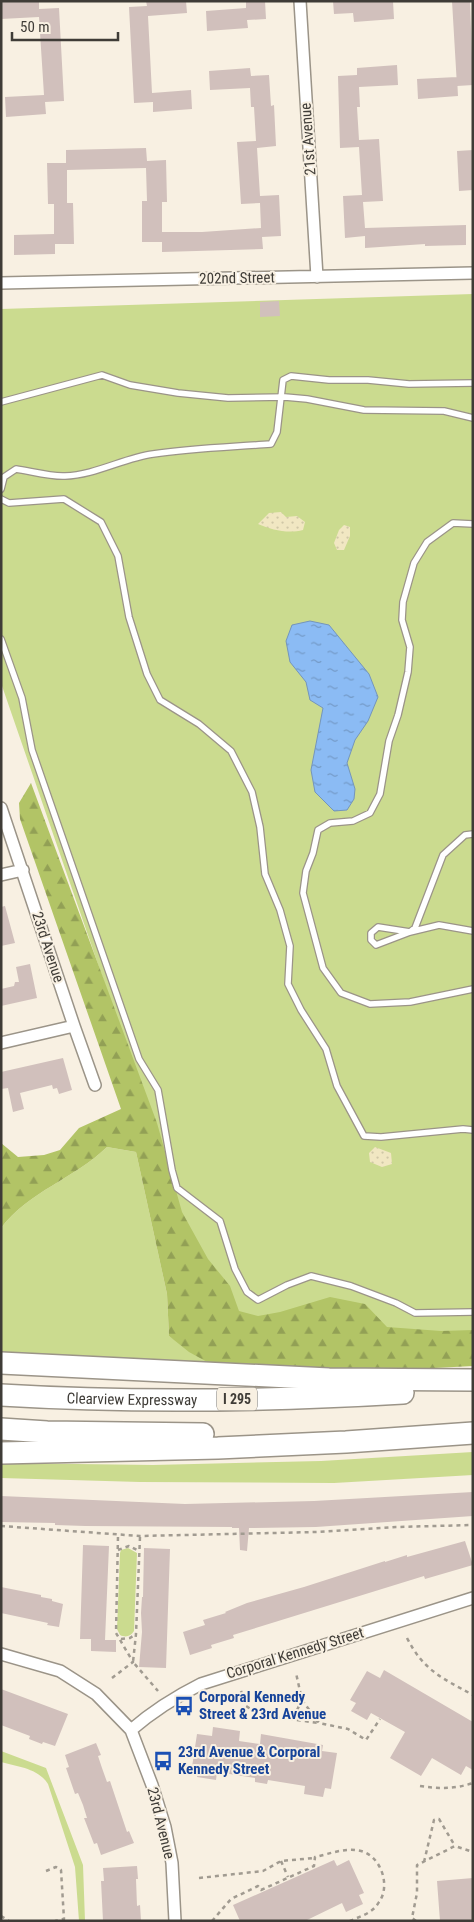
<svg xmlns="http://www.w3.org/2000/svg" width="474" height="1922" font-family="'Roboto Condensed',sans-serif">
<style>
.green{fill:#cbdb8f}
.forest{fill:url(#forest-firs)}
.sand{fill:url(#sand-dots)}
.water{fill:url(#water-ripples);stroke:#7495bb}
.building{fill:#d1c0bc}
.lines{fill:none;stroke-linecap:round;stroke-linejoin:round}
.lane-casing{stroke:#9b9488;stroke-width:8}
.street-casing{stroke:#9b9488;stroke-width:14}
.highway-casing{stroke:#9b9488;stroke-width:24}
.path{stroke:#a19b91;stroke-width:2.5;stroke-dasharray:4 4;stroke-linecap:butt}
.lane{stroke:#fff;stroke-width:5.5}
.street{stroke:#fff;stroke-width:11}
.highway{stroke:#fff;stroke-width:21}
.labels{text-anchor:middle;dominant-baseline:central;stroke-width:4;stroke-linejoin:round;paint-order:stroke}
.shield{fill:#f8f0e2;stroke:#76726a;stroke-width:1}
.shield-label{font-size:14px;font-weight:bold;fill:#3f3c37}
.street-label{font-size:15px;fill:#3f3c37;stroke:#f8f0e2}
.transit-label{font-size:15px;font-weight:bold;fill:#164399;stroke:#f8f0e2;text-anchor:start}
</style>
<defs>
<pattern id="forest-firs" width="22" height="20" patternUnits="userSpaceOnUse" patternTransform="scale(1.25)"><rect width="22" height="20" fill="#b2c466"/><path d="M5 1l3.5 6h-7zM16 11l3.5 6h-7z" fill="#92a055"/></pattern>
<pattern id="sand-dots" width="8" height="8" patternUnits="userSpaceOnUse" patternTransform="scale(1.25)"><rect width="8" height="8" fill="#f1e7c2"/><path d="M2 2h.1M6 6h.1" fill="none" stroke="#d0c7a7" stroke-width="1.8" stroke-linecap="round"/></pattern>
<pattern id="water-ripples" width="26" height="14" patternUnits="userSpaceOnUse" patternTransform="scale(1.25)"><rect width="26" height="14" fill="#8bbbf4"/><path d="M2 4q2-2 4 0t4 0M15 11q2-2 4 0t4 0" fill="none" stroke="#7399c6"/></pattern>
</defs>
<rect width="100%" height="100%" fill="#f8f0e2"/>
<!-- green -->
<path class="green" d="M473,294V1352L209,1336L110,999L1,683V309Z
M107,1147L136,1152L167,1294L169,1336L220,1369L1,1355V1228C28,1192 75,1178 107,1147Z
M473,1452V1475L334,1483L140,1482L1,1478V1463L153,1465L321,1461Z
M128,1548L137,1553L134,1631C131,1636 126,1638 120,1635L117,1629L120,1553L121,1550Z
M1,1751L46,1768L83,1865L85,1921H79L75,1867L48,1784C38,1768 18,1767 1,1762Z"/>
<!-- forest -->
<path class="forest" d="M31,783L157,1123L182,1212L208,1259L230,1286L239,1311L258,1316L280,1312L330,1297L365,1304L387,1327L441,1331L473,1330V1366L339,1373L220,1369L189,1352L169,1336L167,1294L136,1152L107,1147C75,1178 28,1192 1,1228V1143L18,1157L44,1155L60,1150L79,1128L121,1109L20,819L19,803Z"/>
<!-- sand -->
<path class="sand" d="M281,512L286,517L297,516L305,522L303,530C288,534 272,530 258,524L269,513Z
M344,525L350,527V536L344,550H337L334,543L339,530Z
M375,1147L391,1153L392,1164L382,1167L370,1162L369,1153Z"/>
<!-- water -->
<path class="water" d="M310,621L329,625L369,674L378,697L368,721L355,740L347,763L355,789L354,799L347,810L334,811L315,792L311,770L323,708L310,700L306,682L290,662L286,641L292,625Z"/>
<!-- building -->
<path class="building" d="M1,1H39V9L59,8L64,101L45,102L46,114L6,117L5,97L44,95L39,17L1,19Z
M146,1H186L187,13L148,16L152,93L191,90L192,109L153,112V102L134,103L129,7L147,6Z
M246,1H265L266,19L247,20L248,28L207,31L206,11L246,8Z
M333,1H393L394,19L354,22L353,13L334,14Z
M452,1H470L473,85L457,86Z
M397,65L398,85L359,87L360,107H357L359,140L379,139L383,201L363,202L365,228L466,225V245L425,246V244L365,248V236L345,238L343,196L362,195L359,147L340,148L338,76L357,75V68Z
M250,68L251,76L269,75L271,106L274,105L276,146L257,148L260,196L279,195L281,236L262,237L263,249L162,252V242H142V201H147L146,168L67,170V203H73L74,244H55V254L14,255V235L54,234V204H48L47,163H66V150L146,148L147,161L166,160L167,202H162V232H202L261,228L260,203L241,204L237,142L256,141L254,107H251L250,88L210,90L209,71Z
M457,77L458,96L418,99L417,79Z
M473,150V190L459,191L457,151Z
M279,301L280,316L260,317V302Z
M5,906L15,943L1,946V907Z
M30,964L37,998L1,1006V989L14,986L15,982H19L16,967Z
M63,1058L72,1090L59,1094L57,1088L53,1089L52,1085L20,1093L24,1109L13,1112L8,1088L1,1089V1072Z
M473,1492V1516L316,1527L249,1528L247,1551L240,1550L239,1528H232V1527L85,1526L55,1525V1523L1,1522V1496L185,1504L314,1501Z
M465,1541L473,1565L425,1579L424,1576L233,1635L234,1638L211,1645L212,1648L190,1655L183,1632L205,1625L203,1620L226,1613L225,1612L247,1603L304,1587L385,1561V1562L407,1555V1557Z
M83,1545L109,1546L105,1640H116V1652L91,1651V1639H80Z
M144,1548L170,1549L166,1668L139,1667L142,1632L141,1613L142,1597H143Z
M1,1587L41,1595V1597L52,1599V1601L63,1604L59,1627L47,1625L48,1623L1,1613Z
M384,1670L473,1722V1770L466,1766L461,1775L432,1758L421,1776L390,1758L405,1732L371,1713L367,1720L351,1711L356,1703L350,1700L367,1671L380,1678Z
M1,1689L68,1714L55,1746L43,1742L42,1744L29,1739L30,1736L1,1725Z
M213,1727L240,1731L239,1741L260,1744L261,1734L323,1745L322,1751L337,1753L331,1789L325,1788L323,1797L304,1794L305,1786L268,1780L267,1784L255,1782V1778L217,1772L216,1780L197,1777L198,1768L192,1767L197,1734L212,1736Z
M96,1743L101,1755L98,1756L102,1768L107,1782L110,1781L127,1832L129,1831L134,1843L101,1855L97,1843L94,1844L84,1818H87L83,1805L78,1793L75,1794L66,1768L69,1767L65,1755Z
M334,1860L337,1866L349,1860L364,1893L359,1895L363,1904L346,1912L342,1903L305,1921H240L233,1905Z
M137,1866L138,1879H136L137,1906L140,1905L141,1921H103L101,1881H104L103,1868Z
M473,1878V1921H440L437,1881Z"/>
<g class="lines">
<defs>
<path id="lane" d="M1,402L102,375L130,385L178,393L228,398L285,397L307,399L364,410L444,411L473,418
M1,489L4,477L16,469C30,471 52,477 65,476C95,475 124,458 153,454C192,448 232,447 271,444L277,432L283,380L291,376L329,380H368L409,384L473,383
M1,499L9,503L64,499L101,522L118,556L129,617L147,674L160,700L199,724L231,751L252,792L260,827L265,874L280,910L290,946L288,984L301,1010L326,1049L337,1086L364,1136L381,1137L463,1129L473,1130
M473,524L453,523L427,542L414,563L403,602L402,620L410,647L408,672L398,715L389,741L380,794L370,813L353,821L330,823L318,830L313,853L306,871L303,893L323,968L341,993L370,1004L410,1002L473,989
M1,639L22,698L32,750L139,1059L158,1090L172,1170L177,1188L220,1221L235,1269L247,1292L258,1300L287,1285L311,1276L351,1286L396,1303L415,1313L473,1312
M410,932L378,927L371,933V940L376,945L410,932L439,925L473,931
M410,932L415,928L443,855L465,835L473,834"/>
<path id="street" d="M300,1L317,277
M1,283L473,273
M1,808L74,1026L95,1085
M1,875L23,870
M1,1043L74,1026
M1,1654L60,1671L96,1694L131,1730L152,1785L165,1827L172,1863L175,1921
M131,1730C153,1711 175,1697 201,1684L473,1598"/>
<g id="highway">
<path d="M1,1363L329,1379L473,1380"/>
<path id="s1" d="M1,1395C135,1403 269,1401 403,1393"/>
<path d="M1,1429L47,1432L203,1434"/>
<path d="M1,1453L218,1448L346,1442L473,1433"/>
</g>
</defs>
<!-- lane casing -->
<use href="#lane" class="lane-casing"/>
<!-- street casing -->
<use href="#street" class="street-casing"/>
<!-- highway casing -->
<use href="#highway" class="highway-casing"/>
<!-- path -->
<path class="path" d="M1,1526L140,1536L317,1532L396,1527L473,1525
M140,1537L136,1634L133,1662L158,1691
M118,1550L129,1546L139,1551
M407,1638C424,1671 442,1678 473,1695
M121,1639L130,1638L136,1634
M112,1678L133,1662L116,1633L118,1536
M241,1691L246,1706L262,1716L281,1718L297,1710L302,1700L296,1673
M302,1700L319,1723L348,1729L366,1740L380,1719
M281,1718L319,1723
M420,1786C439,1789 455,1789 473,1783
M281,1861L288,1877
M424,1862L434,1820L439,1819L455,1846
M46,1871L56,1867L61,1870L64,1919L55,1921
M199,1878L263,1871L281,1861L314,1858
M1,1916L9,1921
M212,1921L231,1899L258,1886L261,1890L314,1866L315,1857C329,1854 346,1847 361,1851C381,1856 391,1886 379,1902C373,1913 361,1916 350,1921
M416,1921L412,1918L417,1893V1865L455,1846L473,1852"/>
<!-- lane -->
<use href="#lane" class="lane"/>
<!-- street -->
<use href="#street" class="street"/>
<!-- highway -->
<use href="#highway" class="highway"/>
</g>
<!-- icons -->
<defs>
<symbol id="bus-bare" viewBox="-9 -9 18 18"><path d="M-5-6H5V4H4V6H2V4H-2V6H-4V4H-5ZM-3.5-4V0h7V-4ZM-3.5 1.2v1.5H-2V1.2ZM2 1.2v1.5H3.5V1.2Z" fill="#1a4fb4" stroke="#f8f0e2" stroke-width="2.5" paint-order="stroke"/></symbol>
</defs>
<g fill-rule="evenodd">
<use href="#bus-bare" x="170" y="1692" width="28" height="28"/>
<use href="#bus-bare" x="149" y="1747" width="28" height="28"/>
</g>
<g class="labels">
<!-- shield labels -->
<rect class="shield" x="217" y="1387.5" width="40" height="23" rx="4"/>
<g class="shield-label">
<text x="237" y="1399">I 295</text>
</g>
<!-- street labels -->
<g class="street-label">
<text transform="translate(308 139) rotate(-94)">21st Avenue</text>
<text transform="translate(237 278) rotate(-1)">202nd Street</text>
<text transform="translate(48 947) rotate(72)">23rd Avenue</text>
<text stroke="none"><textPath href="#s1" startOffset="131">Clearview Expressway</textPath></text>
<text transform="translate(295 1653) rotate(-17)">Corporal Kennedy Street</text>
<text transform="translate(161 1823) rotate(76)">23rd Avenue</text>
</g>
<!-- transit labels -->
<g class="transit-label">
<text x="199" y="1697">Corporal Kennedy<tspan x="199" dy="17">Street &amp; 23rd Avenue</tspan></text>
<text x="178" y="1752">23rd Avenue &amp; Corporal<tspan x="178" dy="17">Kennedy Street</tspan></text>
</g>
</g>
<!-- border -->
<rect width="474" height="1922" fill="none" stroke="#3f3c37" stroke-width="5"/>
<!-- scale -->
<path d="M12 32v8h106v-8" fill="none" stroke="#3f3c37" stroke-width="2.5"/>
<text x="20" y="32" font-size="15" fill="#3f3c37" stroke="#f8f0e2" stroke-width="4" paint-order="stroke">50 m</text>
</svg>
